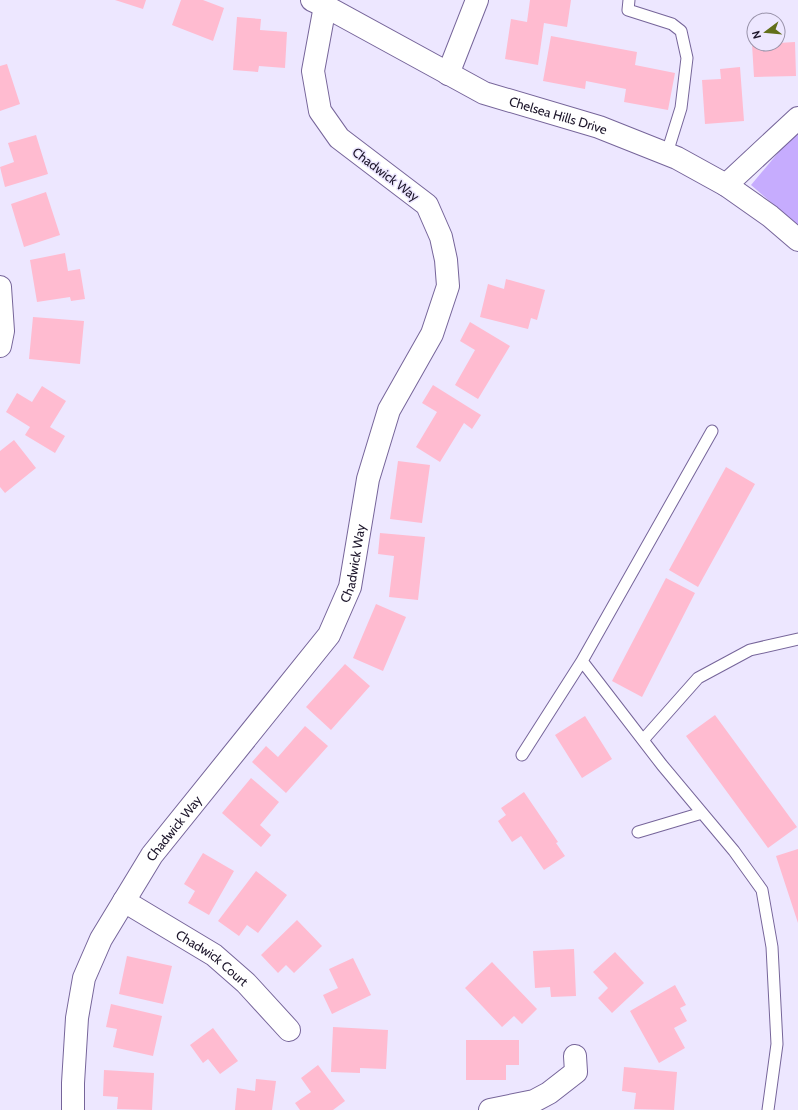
<svg xmlns="http://www.w3.org/2000/svg" width="798" height="1110" font-family="Cabin,sans-serif">
<style>
.green{fill:#c6acfe}
.building{fill:#ffbbd0}
.lines{fill:none;stroke-linecap:round;stroke-linejoin:round}
.lane-casing{stroke:#76659a;stroke-width:13}
.street-casing{stroke:#76659a;stroke-width:24}
.secondary-casing{stroke:#76659a;stroke-width:24}
.lane{stroke:#fff;stroke-width:11}
.street{stroke:#fff;stroke-width:22}
.secondary{stroke:#fff;stroke-width:22}
.labels{text-anchor:middle;dominant-baseline:central;stroke-width:3;stroke-linejoin:round;paint-order:stroke}
.street-label{font-size:13px;fill:#1c152a;stroke:#ede7ff}
</style>
<rect width="100%" height="100%" fill="#ede7ff"/>
<!-- green -->
<path class="green" d="M798,129V226L751,185Z"/>
<!-- building -->
<path class="building" d="M115,0H146L143,9Z
M181,0H203L224,8L213,41L172,25Z
M530,0H571L567,27L544,23L538,65L505,59L511,19L527,22Z
M237,17L261,19L260,30L287,32L285,68L259,66L258,72L233,70Z
M551,36L637,52L635,65L675,73L668,110L624,102L626,89L586,81L585,89L543,81Z
M795,42L796,76L754,77L752,44H778V43Z
M7,64L20,104L0,111V66Z
M740,67L744,121L705,124L702,80L721,79L720,69Z
M36,135L48,174L5,187L0,167L14,162L8,143Z
M46,192L60,235L24,247L11,204Z
M65,253L68,271L80,269L85,299L71,301L70,297L37,302L30,260Z
M506,279L545,290L537,320L531,318L528,329L480,317L488,284L504,289Z
M33,317L84,321L80,364L29,359Z
M470,322L510,346L478,399L455,385L475,350L460,341Z
M433,385L481,415L472,429L464,423L440,462L416,447L437,412L422,403Z
M42,386L66,401L50,427L65,436L55,453L25,435L30,427L6,412L17,393L32,402Z
M14,440L36,468L5,493L0,487V451Z
M398,461L430,465L422,523L390,519Z
M726,467L755,484L698,587L669,570Z
M380,533L425,537L418,600L389,597L394,556L378,554Z
M666,578L695,593L642,697L612,681Z
M376,604L406,617L383,671L353,658Z
M345,664L370,686L331,730L306,707Z
M715,715L797,827L768,848L686,736Z
M585,716L612,759L582,778L555,735Z
M305,726L328,746L286,793L252,762L266,746L278,757Z
M251,778L279,802L260,825L271,835L261,847L222,813Z
M524,792L558,842L556,843L565,856L544,870L521,836L512,842L498,821L506,815L501,808Z
M798,849V923L776,856Z
M203,853L234,871L209,915L188,903L195,891L184,884Z
M256,871L287,895L258,933L247,925L239,936L218,921Z
M297,920L322,946L294,973L286,965L278,973L261,955Z
M574,949L576,996L551,997L550,987L535,988L533,951Z
M615,952L644,983L612,1013L598,998L608,988L593,972Z
M127,956L172,966L163,1004L119,994Z
M353,958L371,995L332,1014L323,995L338,988L329,969Z
M492,962L537,1009L522,1024L514,1016L502,1027L465,988Z
M675,985L686,1005L680,1008L687,1021L674,1028L685,1048L659,1063L630,1011Z
M111,1004L162,1016L153,1056L113,1047L117,1029L106,1027Z
M333,1027L388,1030L386,1069L360,1068V1073L331,1072Z
M213,1028L238,1061L220,1074L208,1059L203,1063L190,1045Z
M466,1040H519V1065H506V1080H466Z
M318,1065L345,1101L333,1110H300L295,1103L311,1092L301,1078Z
M624,1067L677,1072L674,1110L634,1109L636,1093L622,1091Z
M104,1070L154,1073L152,1110L117,1109L118,1097L103,1096Z
M256,1079L276,1081L272,1110H235L237,1088L255,1091Z"/>
<g class="lines">
<defs>
<path id="lane" d="M629,0L628,10L672,24L681,31L687,58L681,108L667,153
M712,431L582,661L662,765L734,851L762,890L772,947L777,1044L768,1110
M643,740L698,678L750,650L798,639
M522,755L582,661
M638,832L702,813"/>
<g id="street">
<path d="M448,74L477,0"/>
<path d="M726,185L798,118"/>
<path d="M0,287L3,331L0,346"/>
<path id="s1" d="M124,901L214,955L246,983L289,1030"/>
<path id="s2" d="M73,1110V1083L77,1018L84,978L101,939L152,855L329,635L350,587L368,479L389,410L432,334L448,286L446,260L441,237L427,205L339,138L320,111L313,71L325,6"/>
<path d="M490,1110L534,1101L549,1093L576,1072L575,1056"/>
</g>
<g id="secondary">
<path id="s3" d="M312,0L325,6L484,93L599,127L677,158L726,185L770,216L798,240"/>
</g>
</defs>
<!-- lane casing -->
<use href="#lane" class="lane-casing"/>
<!-- street casing -->
<use href="#street" class="street-casing"/>
<!-- secondary casing -->
<use href="#secondary" class="secondary-casing"/>
<!-- lane -->
<use href="#lane" class="lane"/>
<!-- street -->
<use href="#street" class="street"/>
<!-- secondary -->
<use href="#secondary" class="secondary"/>
</g>
<g class="labels">
<!-- street labels -->
<g class="street-label">
<text stroke="none"><textPath href="#s3" startOffset="273">Chelsea Hills Drive</textPath></text>
<text transform="translate(386 174) rotate(37)">Chadwick Way</text>
<text stroke="none"><textPath href="#s2" startOffset="632">Chadwick Way</textPath></text>
<text stroke="none"><textPath href="#s2" startOffset="308">Chadwick Way</textPath></text>
<text stroke="none"><textPath href="#s1" startOffset="105">Chadwick Court</textPath></text>
</g>
</g>
<!-- north arrow -->
<g transform="translate(766 32) rotate(254)"><circle r="19" fill="#ede7ff" stroke="#9993aa"/>
<path d="M0-3L7 15L0 10L-7 15Z" fill="#626f1a"/>
<text y="-6" font-size="11" font-weight="bold" text-anchor="middle" fill="#1c152a">N</text>
</g>
</svg>
